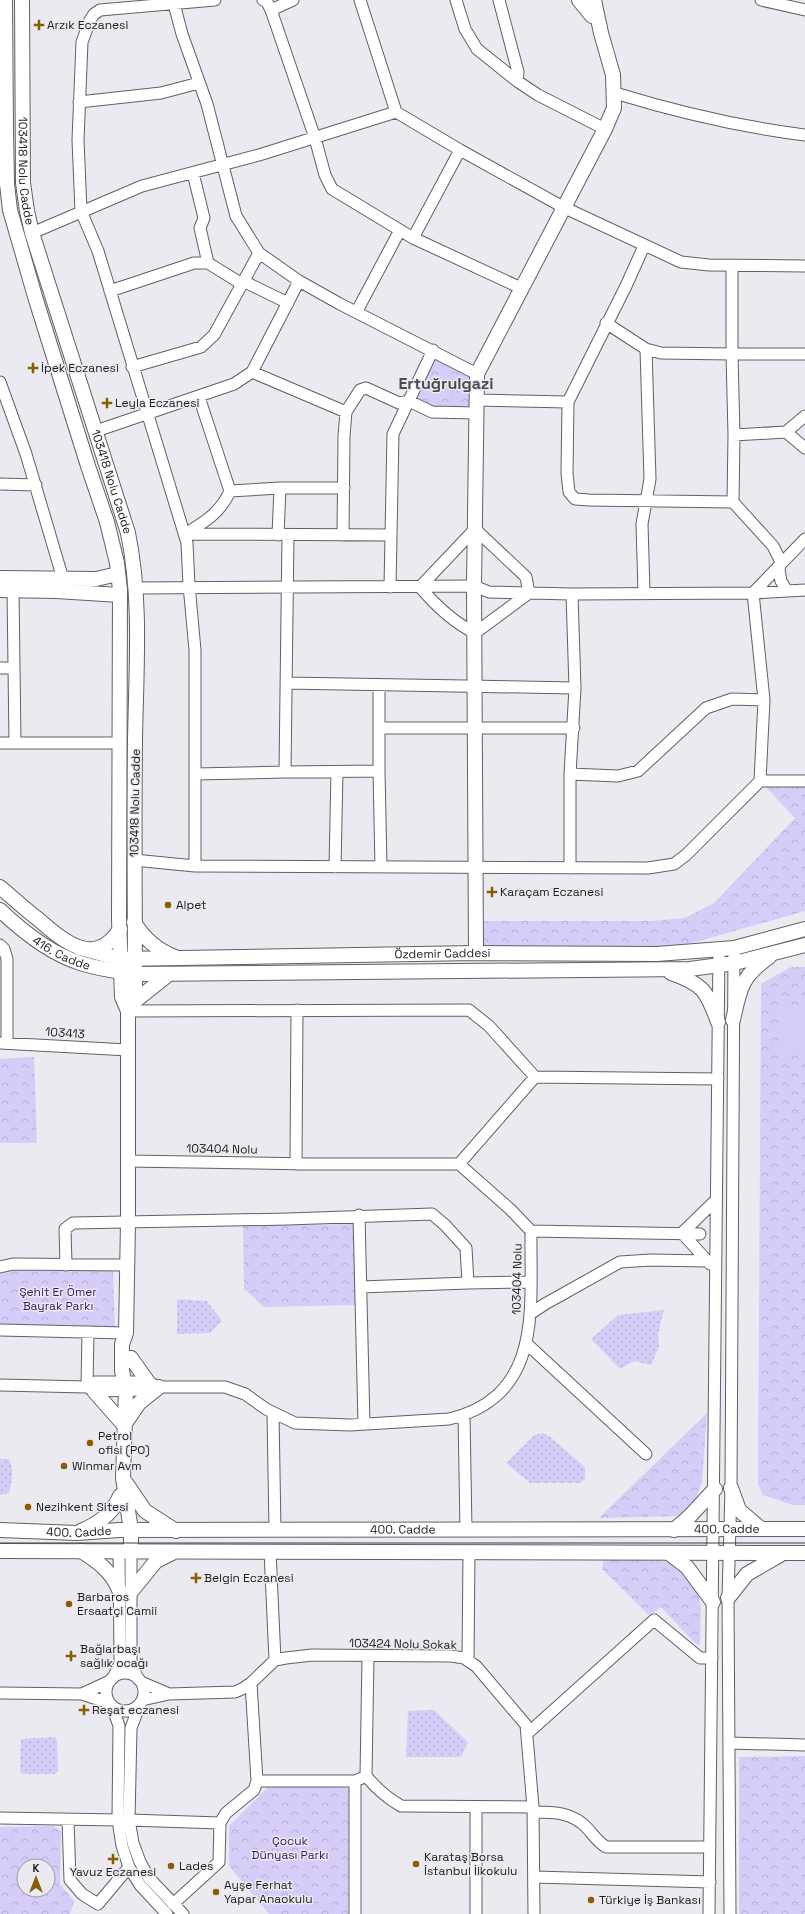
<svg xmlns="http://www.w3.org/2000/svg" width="805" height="1914" font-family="'Space Grotesk',sans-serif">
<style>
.grass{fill:url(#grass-dots)}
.park{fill:url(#park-crowns);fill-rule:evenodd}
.garden{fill:#d5ccf7}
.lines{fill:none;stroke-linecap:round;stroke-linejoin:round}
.minor-casing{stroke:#616066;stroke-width:13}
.major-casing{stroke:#616066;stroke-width:16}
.minor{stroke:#fff;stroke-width:11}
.major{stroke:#fff;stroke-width:14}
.tram{stroke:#3c3c3e;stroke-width:1}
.poi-dot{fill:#8a5d00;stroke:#ebeaf1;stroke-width:1.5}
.labels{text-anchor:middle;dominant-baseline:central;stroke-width:3;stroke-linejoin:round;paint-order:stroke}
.poi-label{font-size:12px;fill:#202022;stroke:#ebeaf1;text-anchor:start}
.street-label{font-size:12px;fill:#202022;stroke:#ebeaf1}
.park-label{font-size:12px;fill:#351a62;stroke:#ebeaf1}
.district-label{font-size:16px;font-weight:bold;fill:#4c4b50;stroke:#ebeaf1}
</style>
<defs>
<pattern id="grass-dots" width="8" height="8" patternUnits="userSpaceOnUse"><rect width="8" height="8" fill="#d5ccf7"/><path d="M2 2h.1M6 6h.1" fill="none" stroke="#b7afd3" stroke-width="1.8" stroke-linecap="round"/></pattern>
<pattern id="park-crowns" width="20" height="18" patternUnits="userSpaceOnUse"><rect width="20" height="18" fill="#d5ccf7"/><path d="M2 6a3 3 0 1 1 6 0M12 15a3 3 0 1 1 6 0" fill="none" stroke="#b7afd3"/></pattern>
</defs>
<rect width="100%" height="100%" fill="#ebeaf1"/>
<!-- grass -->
<path class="grass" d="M177,1299L207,1301L222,1321L210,1333L177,1334Z
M664,1310L658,1334L659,1346L651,1365L634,1361L620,1369L591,1339L618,1315Z
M543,1433L549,1436L585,1467V1479L580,1483H530L506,1463L534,1435Z
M0,1459H9C14,1468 12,1484 9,1493L0,1495Z
M434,1710L468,1742L461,1757H406L408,1711Z
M55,1737L57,1741L58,1772L54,1774H23L20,1772L21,1739Z"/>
<!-- park -->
<path class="park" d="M433,350L477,374L476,413L432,412L409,401Z
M760,781H805V911L681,946L476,947V921H650L685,918L714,903L795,818Z
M791,967H805V1505H793L763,1495L758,1484L761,984Z
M34,1057L37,1143H0V1059Z
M354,1224L356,1305L264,1307L244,1289L243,1226Z
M113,1270L115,1328L0,1326V1275L5,1271Z
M707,1413L702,1482L695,1501L680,1516L599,1518Z
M604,1559L664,1561L682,1569L698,1593L701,1607L700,1645L696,1644L661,1607L650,1616L602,1569Z
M805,1756V1914H739V1757Z
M271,1784L349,1788L348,1914H269L229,1866V1826Z
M53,1826L61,1831L60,1884L74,1901L70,1914H0V1827ZM24,1866H48V1890H24Z"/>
<!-- garden -->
<path class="garden" d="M781,1006H805V1053H781Z"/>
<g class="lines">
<defs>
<path id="minor" d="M173,0L182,34L207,104L236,216L259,253L299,281L340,304L477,374
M263,0L267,2L271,10L315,138L325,175L332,189L413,238L521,288
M360,0L396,112L460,150L563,207L681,262L709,265L805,266
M456,0L465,29L477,49L517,81L538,95L605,129
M499,0L518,72L517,81
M761,0L805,10
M271,10L293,0
M615,93C677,112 741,127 805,135
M79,102L161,93L199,83
M193,173L204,218L200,228L208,263
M32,233L142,186L259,155L396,112
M413,238L460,150
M243,281L288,303
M110,291L194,263H208L242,284
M357,311L400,230
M606,323L646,349L661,353L732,354V266
M132,367L201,347L214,335L259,253
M252,372L346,412
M0,382L26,454L63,579
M477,400L568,402L626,286L644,246
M568,402L567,473L569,492L575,499L589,500L733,502L773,546L781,562L779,570L781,581L787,591
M96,431L234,384L252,372L299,281
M786,432L805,416
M734,435L786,432L805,448
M0,484L36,485
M230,491L280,488H344
M733,502L734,435L732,354H805
M475,529L526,577L529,593L475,633C453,622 436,606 420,587Z
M185,534L391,535
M185,534C205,522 221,512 230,491L199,397
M278,535L280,488
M288,535L285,772L379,771
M343,535L344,436L346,412L360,390L366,388L399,403L409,401L432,412L476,413
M390,587L393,434L433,350
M136,588L474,586L489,592L572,594L753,593L805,590
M13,590L15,743
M644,592L642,524L650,479L646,349
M0,668H14
M286,683L575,688
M379,685V771L381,867
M380,728H574
M0,743H119
M195,774L285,772
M570,774L618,776L638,771L706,708L732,699L764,700
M760,781H805
M134,860L195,866L648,868L674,864L686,855L760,781L764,700L753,593L805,539
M195,866V650L189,585L187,543L98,251L81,211L78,140L82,42L90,20L94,14L100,10L215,0
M335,867L337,772
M570,868V774L575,688L572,594
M0,945L4,949L7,959V1043
M128,1011L469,1010L489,1026L535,1077L459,1164
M0,1043L128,1050
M535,1077L718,1079
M296,1164L297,1010
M359,1215L364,1424
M531,1231L700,1234
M710,1264L682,1233L716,1200
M66,1265L65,1229L73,1223L288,1219L432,1214L445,1225L466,1248L468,1283
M0,1267L13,1264L127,1265
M361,1287L468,1283L531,1282
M530,1314L545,1304L620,1262L651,1260L707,1261
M0,1330L126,1333
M527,1344L646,1454
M0,1385L87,1387L94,1391L146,1390L159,1387H225L245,1394L266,1409L295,1423L350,1425L449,1419C544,1396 530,1308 531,1231L511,1210L459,1164H311L127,1161
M87,1387L95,1382H148L153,1384
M87,1387L88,1332
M273,1413L275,1530
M464,1415L466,1530
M270,1551L275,1660
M131,1552V1663L138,1679
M368,1656L366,1776C376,1788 387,1798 401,1806L533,1807
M468,1661L469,1551
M106 1692a19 19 0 1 1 38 0a19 19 0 1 1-38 0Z
M113,1678L120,1663L119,1551
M141,1682L169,1694
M0,1693L82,1694L109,1703
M82,1694L110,1681
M142,1700L169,1694L235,1692L242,1689L251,1683L275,1660L286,1658L312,1655L451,1656L464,1658L476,1666L526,1725L533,1807L534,1914
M140,1704L131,1728L129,1820L133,1843L140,1862L149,1878L183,1914
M112,1706L119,1726L118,1820L122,1846L129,1867L140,1885L167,1914
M528,1733L654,1620L700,1658H712
M729,1743L805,1745
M257,1781H355L362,1778
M476,1807V1914
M533,1812C554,1812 573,1812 588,1829C594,1836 598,1842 606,1847H710
M0,1818L118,1820
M68,1820L70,1880L82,1894L98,1904L129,1867
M129,1820L220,1823
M535,1877L710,1882
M173,1904L219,1862L220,1823L226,1813L254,1790L257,1781L251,1683
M355,1914V1781
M709,1914L719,950
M730,1914L728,1598L731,1488L734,948"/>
<g id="major">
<path d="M5,0L6,130L7,184L10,210L36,300L88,466L107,522L117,563L120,590L119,919L122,997L128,1011V1222L126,1333L122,1344V1371L126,1390L123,1478L131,1530V1552"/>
<path id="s1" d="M22,0L23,183L27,211L32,233L128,533C142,601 136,671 135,741C134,827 135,914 135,1001L128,1011"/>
<path d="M579,0L592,16"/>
<path d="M0,578L96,579L118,574"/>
<path d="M0,590L56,591L120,595"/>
<path d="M0,887C13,898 25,909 38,919C63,941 95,969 120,929"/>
<path id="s2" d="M0,910C23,932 49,953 80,963C98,969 116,971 135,974L690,969L735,963L805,945"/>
<path d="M134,922C144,939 157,950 175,957"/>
<path id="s3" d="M80,948L121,959L476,953L657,954L734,948L805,929"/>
<path d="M476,953L474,586L477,374L605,129L614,108L613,75L601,33L594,0"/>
<path d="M671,973C703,984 707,991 718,1022"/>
<path d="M135,1001L169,974"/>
<path d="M733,1020C740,988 741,977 769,957"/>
<path d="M131,1358L148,1382"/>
<path d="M94,1391L124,1425L139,1403L159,1387"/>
<path d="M126,1483L145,1511L176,1531"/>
<path d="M731,1488L739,1510L761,1529"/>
<path id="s4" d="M0,1530L77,1533L119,1530L805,1529"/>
<path d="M674,1530L690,1516L715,1489"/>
<path d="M81,1531C98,1524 113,1513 120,1496"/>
<path d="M0,1551L805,1553"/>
<path d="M81,1551C99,1562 112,1572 120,1592"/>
<path d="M670,1554L687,1567L713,1602"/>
<path d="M130,1593L156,1561L172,1553"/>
<path d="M728,1598L747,1574L780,1555"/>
</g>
</defs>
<!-- minor casing -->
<use href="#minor" class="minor-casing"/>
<!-- major casing -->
<use href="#major" class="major-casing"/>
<!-- minor -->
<use href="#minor" class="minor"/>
<!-- major -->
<use href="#major" class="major"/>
<!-- tram -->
<path class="tram" d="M0,1543H805"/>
</g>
<!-- markers -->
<g class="poi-dot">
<path d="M37 19h4v4h4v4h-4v4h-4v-4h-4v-4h4z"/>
<path d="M31 362h4v4h4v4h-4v4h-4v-4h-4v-4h4z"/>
<path d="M105 397h4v4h4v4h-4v4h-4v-4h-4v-4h4z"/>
<path d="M490 886h4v4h4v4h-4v4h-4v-4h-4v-4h4z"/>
<circle cx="168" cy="905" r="4"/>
<circle cx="90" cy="1443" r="4"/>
<circle cx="64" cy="1466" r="4"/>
<circle cx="28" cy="1507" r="4"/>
<path d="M194 1572h4v4h4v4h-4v4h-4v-4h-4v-4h4z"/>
<circle cx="69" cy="1604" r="4"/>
<path d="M69 1650h4v4h4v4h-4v4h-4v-4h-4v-4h4z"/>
<path d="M82 1704h4v4h4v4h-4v4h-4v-4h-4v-4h4z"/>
<path d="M111 1853h4v4h4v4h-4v4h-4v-4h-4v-4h4z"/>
<circle cx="416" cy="1864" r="4"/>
<circle cx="171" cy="1866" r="4"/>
<circle cx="216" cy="1892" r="4"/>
<circle cx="591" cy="1900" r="4"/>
</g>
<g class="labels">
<!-- poi labels -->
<g class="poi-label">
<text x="47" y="25">Arzık Eczanesi</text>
<text x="41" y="368">İpek Eczanesi</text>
<text x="115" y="403">Leyla Eczanesi</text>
<text x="500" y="892">Karaçam Eczanesi</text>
<text x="176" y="905">Alpet</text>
<text x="98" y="1436">Petrol<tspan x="98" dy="14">ofisi (PO)</tspan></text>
<text x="72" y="1466">Winmar Avm</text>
<text x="36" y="1507">Nezihkent Sitesi</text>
<text x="204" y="1578">Belgin Eczanesi</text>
<text x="77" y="1597">Barbaros<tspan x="77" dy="14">Ersaatçi Camii</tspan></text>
<text x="80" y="1649">Bağlarbaşı<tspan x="80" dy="14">sağlık ocağı</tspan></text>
<text x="92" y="1710">Reşat eczanesi</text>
<text x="424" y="1857">Karataş Borsa<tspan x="424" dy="14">İstanbul İlkokulu</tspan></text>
<text x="179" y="1866">Lades</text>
<text x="113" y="1872" text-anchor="middle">Yavuz Eczanesi</text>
<text x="224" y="1885">Ayşe Ferhat<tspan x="224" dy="14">Yapar Anaokulu</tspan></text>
<text x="599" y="1900">Türkiye İş Bankası</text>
</g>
<!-- street labels -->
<g class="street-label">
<text stroke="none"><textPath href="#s1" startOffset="171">103418 Nolu Cadde</textPath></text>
<text stroke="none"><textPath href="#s1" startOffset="495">103418 Nolu Cadde</textPath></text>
<text transform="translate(135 803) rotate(-89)">103418 Nolu Cadde</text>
<text stroke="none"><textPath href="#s2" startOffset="76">416. Cadde</textPath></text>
<text stroke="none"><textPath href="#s3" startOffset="364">Özdemir Caddesi</textPath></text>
<text transform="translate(65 1033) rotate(4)">103413</text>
<text transform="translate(222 1149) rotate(1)">103404 Nolu</text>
<text transform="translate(517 1279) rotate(-89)">103404 Nolu</text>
<text stroke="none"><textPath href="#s4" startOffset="403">400. Cadde</textPath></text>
<text stroke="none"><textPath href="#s4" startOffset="727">400. Cadde</textPath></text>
<text stroke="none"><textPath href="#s4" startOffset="79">400. Cadde</textPath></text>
<text transform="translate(403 1644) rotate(1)">103424 Nolu Sokak</text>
</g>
<!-- park labels -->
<g class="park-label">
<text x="58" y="1292">Şehit Er Ömer<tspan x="58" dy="14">Bayrak Parkı</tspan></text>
<text x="290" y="1841">Çocuk<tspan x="290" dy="14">Dünyası Parkı</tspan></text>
</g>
<!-- district labels -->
<g class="district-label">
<text x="446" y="383">Ertuğrulgazi</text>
</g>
</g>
<!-- north arrow -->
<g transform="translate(36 1878)"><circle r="19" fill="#ebeaf1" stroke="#9a999e"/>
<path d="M0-3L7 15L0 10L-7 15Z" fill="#8a5d00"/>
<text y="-6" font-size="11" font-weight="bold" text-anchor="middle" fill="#202022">K</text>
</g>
</svg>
